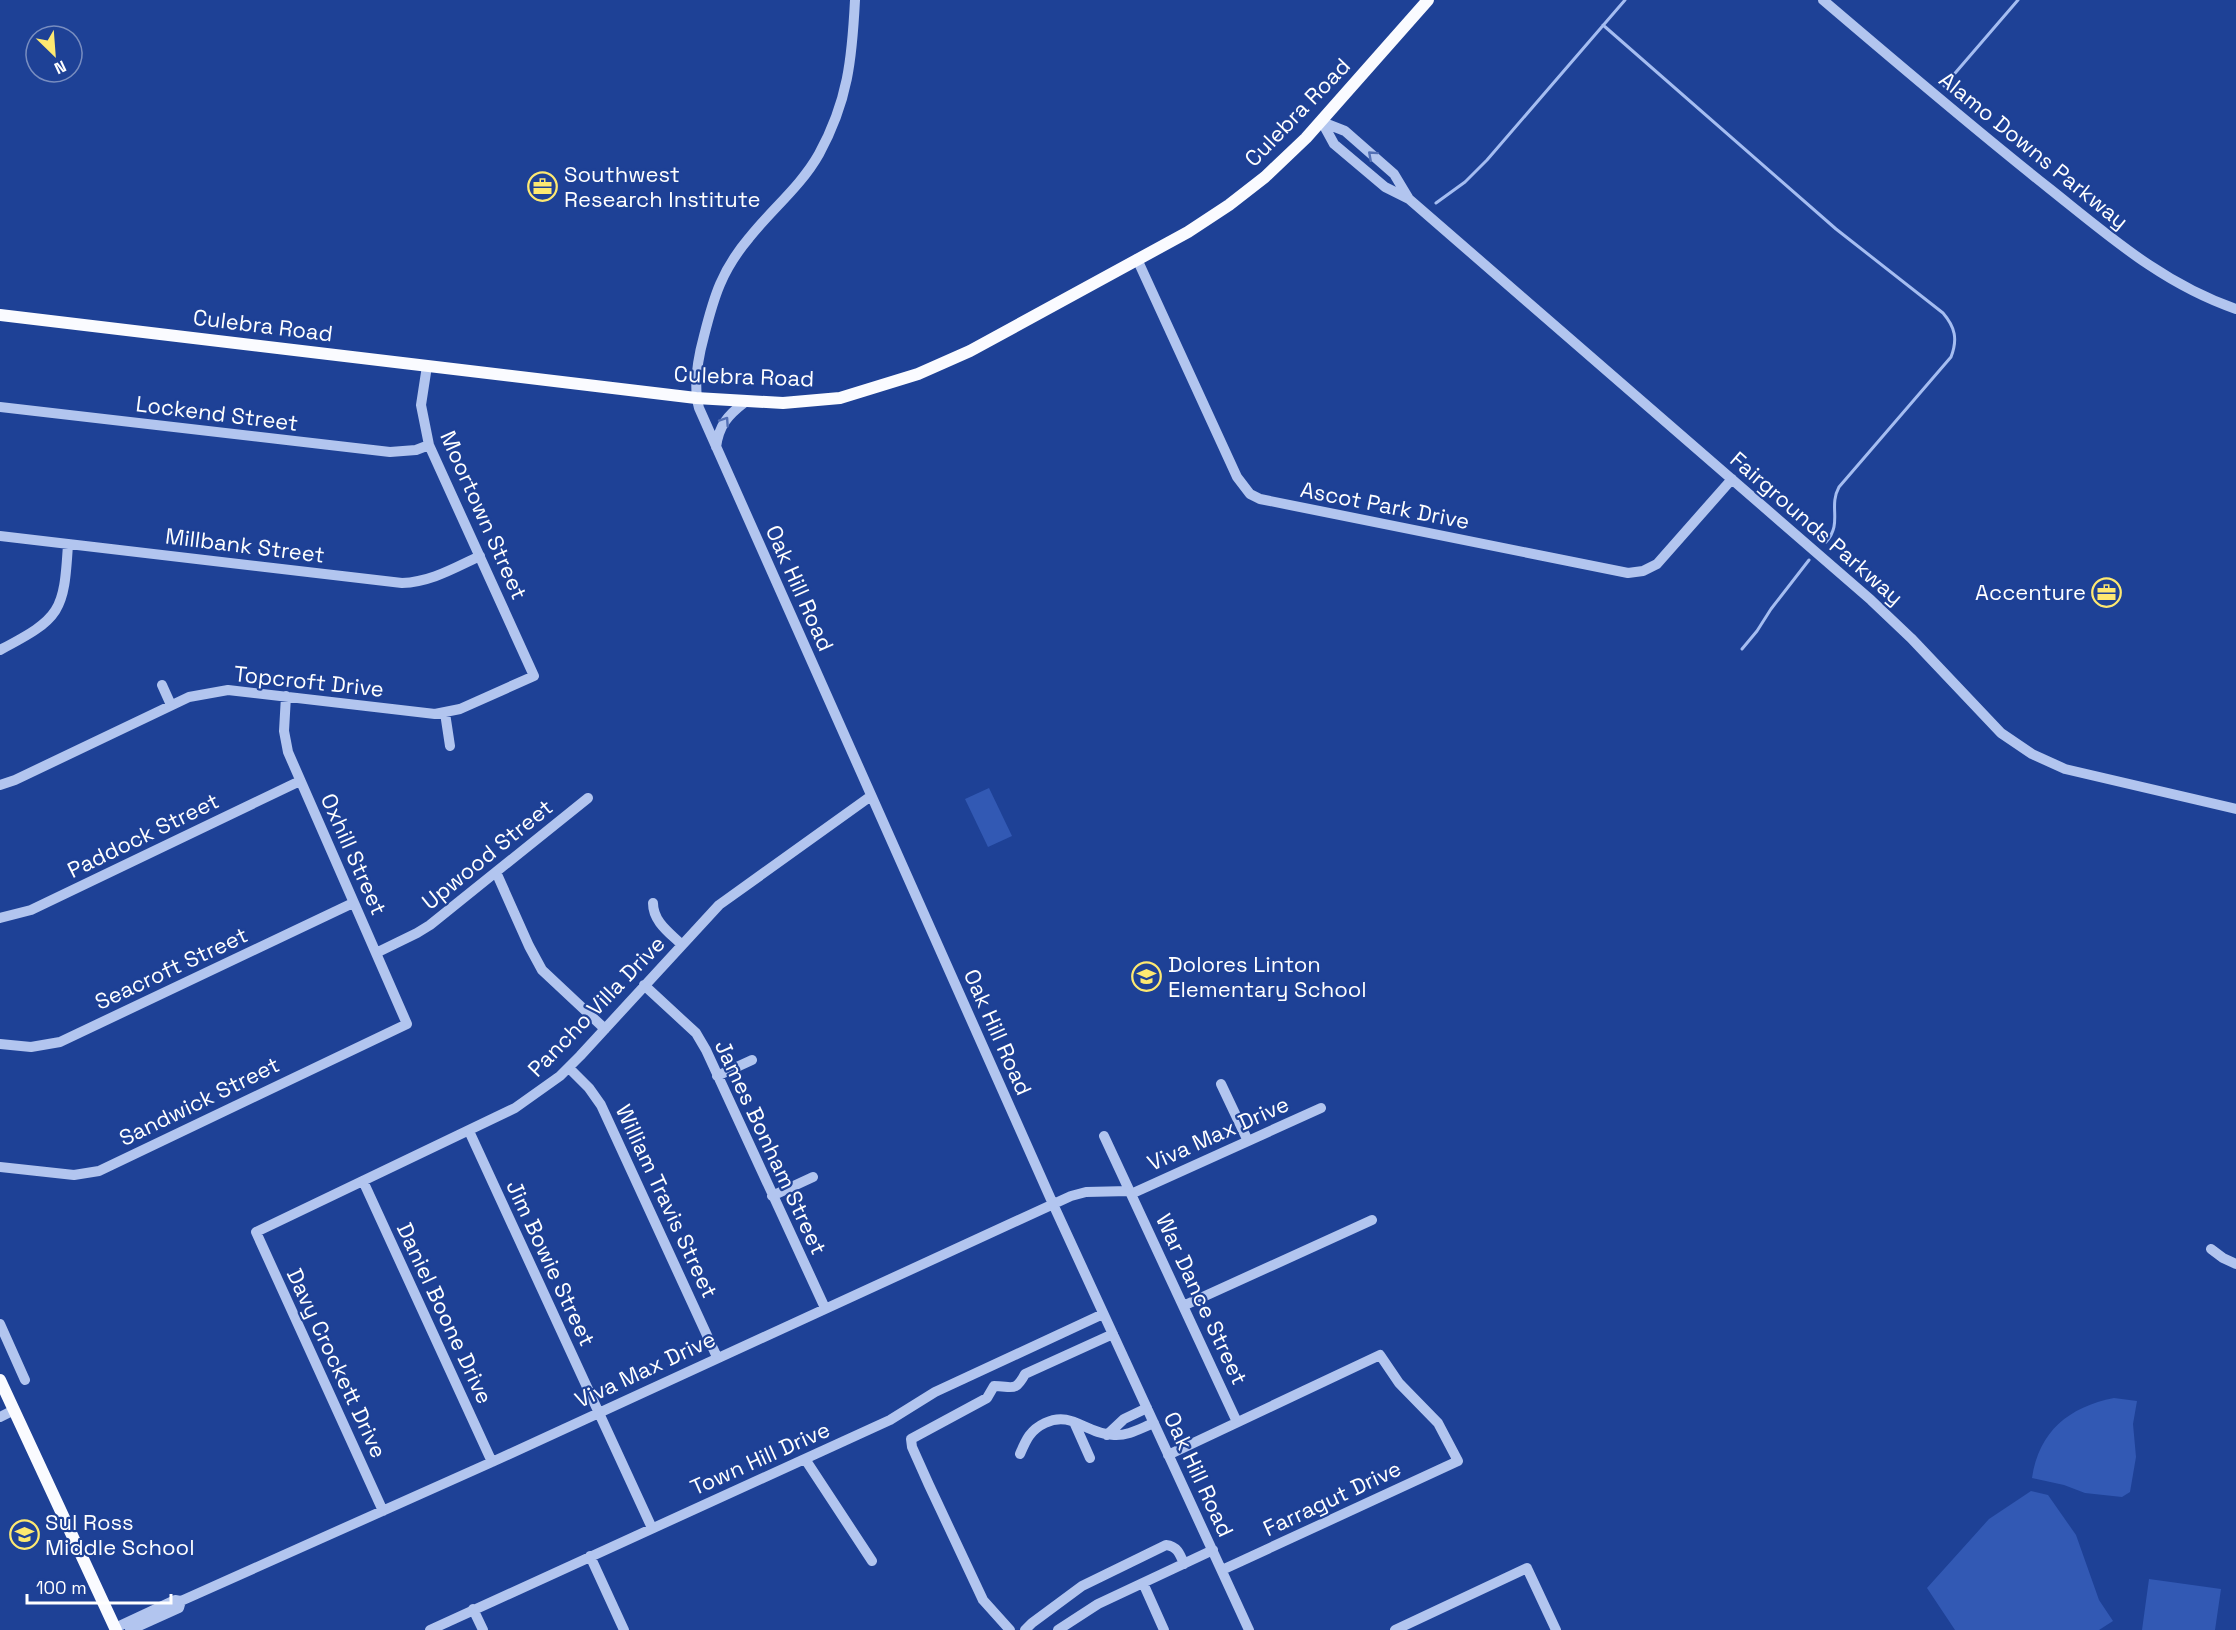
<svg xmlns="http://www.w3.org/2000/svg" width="2236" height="1630" font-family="'Space Grotesk',sans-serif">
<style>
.green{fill:#3259b4}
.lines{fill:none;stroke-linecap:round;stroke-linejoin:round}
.stream{stroke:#a5bdf1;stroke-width:3}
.minor{stroke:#b2c5ef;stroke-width:10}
.major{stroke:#fafbff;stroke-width:12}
.oneway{stroke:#526fb5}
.labels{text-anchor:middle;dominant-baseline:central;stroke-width:4.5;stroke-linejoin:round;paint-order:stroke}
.street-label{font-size:22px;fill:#fff;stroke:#1e4196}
.poi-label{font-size:22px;fill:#fff;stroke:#1e4196;text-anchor:start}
</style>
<rect width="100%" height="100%" fill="#1e4196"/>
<!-- green -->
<path class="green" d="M989,788L1012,836L988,847L965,799Z
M2114,1398L2137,1401L2133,1424L2136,1457L2130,1492L2122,1497L2085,1493L2064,1485L2032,1478C2039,1431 2069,1407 2114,1398Z
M2031,1491L2048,1495L2076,1535L2099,1600L2113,1621L2099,1630H1955L1927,1588L1989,1519Z
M2149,1579L2221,1589L2215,1630H2142Z"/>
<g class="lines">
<!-- stream -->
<path class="stream" d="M1603,25L1836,229L1943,313C1955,327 1958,339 1951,357L1839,487C1828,507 1843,523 1826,542
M1944,86L2018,0
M1436,203L1465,182L1487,160L1625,0
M1742,649L1757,631L1771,609L1809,560"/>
<!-- minor -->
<path class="minor" d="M855,0C852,59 848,101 819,154C801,186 772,209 749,238C722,270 714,296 704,336C698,358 693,386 699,408L1053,1204L1249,1630
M1823,0C1898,64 1973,128 2050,189C2109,236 2163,284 2236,309
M1322,122L1334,144L1385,187L1409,199L1871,600L1911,638L2001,733L2032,754L2065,769L2236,809
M1322,122L1345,131L1394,174L1409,199
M1137,259L1237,477L1250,494L1260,499L1628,573L1643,571L1657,564L1732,479
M0,407L390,452L416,450L429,445
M716,447C719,425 728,415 745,402
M0,536L402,583C431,582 454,568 480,556
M0,650C61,618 64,612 68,544
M162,685L171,705
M445,713L450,746
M0,785L15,780L189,697L228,690L435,714L460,709L534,676L429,445L421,405L427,366
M496,872L529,946L542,970L605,1029
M653,903C653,922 670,933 682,945
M0,918L31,910L300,781
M376,953L417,933L430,925L588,798
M644,985L696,1033L706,1050L825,1308
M0,1044L31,1047L60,1042L353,903
M569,1068L589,1088L601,1105L717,1357
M717,1076L752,1060
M1221,1084L1248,1141
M469,1131L652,1528
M1104,1136L1237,1422
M0,1167L74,1175L99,1171L407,1024L288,752L284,731L286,696
M363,1181L492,1462
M1131,1194L1321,1108
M772,1196L813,1177
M2211,1249L2223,1258L2236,1264
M1183,1306L1372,1220
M0,1324L25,1380
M0,1417L14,1410
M1074,1422L1090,1458
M1107,1435L1124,1419L1147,1408
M1020,1454C1026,1440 1030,1430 1045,1423C1072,1410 1085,1434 1114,1435C1128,1436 1141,1428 1154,1423
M1168,1455L1380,1355L1399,1383L1438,1423L1458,1461L1222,1570
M805,1459L872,1561
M383,1511L256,1232L515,1108L560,1076L580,1056L719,905L871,796
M590,1556L624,1630
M1143,1583L1164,1630
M473,1609L483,1630
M115,1628L175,1600L181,1601L492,1462L1071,1196L1086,1192L1129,1191
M130,1630L179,1608L181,1601
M430,1630L890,1420L935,1392L1103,1314
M1010,1630L983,1600L929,1485L912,1447L911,1439L987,1398L994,1386C1012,1386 1015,1393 1025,1374L1113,1334
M1025,1630L1032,1623L1082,1586L1166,1545C1177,1546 1180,1554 1184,1564
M1058,1630L1098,1604L1213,1550
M1395,1630L1527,1568L1556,1630"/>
<!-- major -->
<path class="major" d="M0,315L696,398L783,403L840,398L918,374L970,351L1188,232L1229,205L1265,177L1306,138L1428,0
M0,1380L116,1630"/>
</g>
<!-- one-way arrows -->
<defs><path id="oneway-chevron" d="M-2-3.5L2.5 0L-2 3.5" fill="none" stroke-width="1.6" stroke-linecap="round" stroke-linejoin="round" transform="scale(1.5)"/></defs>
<g class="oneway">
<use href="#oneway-chevron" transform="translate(1372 155) rotate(-138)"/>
<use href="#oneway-chevron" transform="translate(725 421) rotate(-56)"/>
</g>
<!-- icons -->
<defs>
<symbol id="office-ring" viewBox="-11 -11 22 22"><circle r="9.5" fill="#1e4196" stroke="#fee971" stroke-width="1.5"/><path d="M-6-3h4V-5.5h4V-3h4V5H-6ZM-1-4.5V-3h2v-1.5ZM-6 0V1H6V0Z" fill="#fee971"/></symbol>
<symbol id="school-ring" viewBox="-11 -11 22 22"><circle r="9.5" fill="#1e4196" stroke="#fee971" stroke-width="1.5"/><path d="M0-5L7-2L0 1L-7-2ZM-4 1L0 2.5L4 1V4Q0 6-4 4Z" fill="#fee971"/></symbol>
</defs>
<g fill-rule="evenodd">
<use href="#office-ring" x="526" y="170" width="33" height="33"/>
<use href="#office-ring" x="2090" y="576" width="33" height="33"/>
<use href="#school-ring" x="1130" y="960" width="33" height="33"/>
<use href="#school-ring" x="8" y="1518" width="33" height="33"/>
</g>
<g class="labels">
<!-- street labels -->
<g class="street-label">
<text transform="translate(1297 112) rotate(-46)">Culebra Road</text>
<text transform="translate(2034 150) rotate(39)">Alamo Downs Parkway</text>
<text transform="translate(263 325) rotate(7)">Culebra Road</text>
<text transform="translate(744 376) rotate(2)">Culebra Road</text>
<text transform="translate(217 413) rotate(7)">Lockend Street</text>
<text transform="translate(1385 505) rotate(11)">Ascot Park Drive</text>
<text transform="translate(484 515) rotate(66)">Moortown Street</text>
<text transform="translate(1817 528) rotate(41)">Fairgrounds Parkway</text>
<text transform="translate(245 545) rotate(7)">Millbank Street</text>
<text transform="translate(800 588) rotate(66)">Oak Hill Road</text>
<text transform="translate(309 681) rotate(6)">Topcroft Drive</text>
<text transform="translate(143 835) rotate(-26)">Paddock Street</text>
<text transform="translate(354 854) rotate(66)">Oxhill Street</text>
<text transform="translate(487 854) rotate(-39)">Upwood Street</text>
<text transform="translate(171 968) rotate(-25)">Seacroft Street</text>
<text transform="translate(596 1006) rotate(-46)">Pancho Villa Drive</text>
<text transform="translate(998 1032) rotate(66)">Oak Hill Road</text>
<text transform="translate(199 1101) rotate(-26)">Sandwick Street</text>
<text transform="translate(1218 1133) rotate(-24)">Viva Max Drive</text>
<text transform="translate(771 1147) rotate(65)">James Bonham Street</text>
<text transform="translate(667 1201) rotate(65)">William Travis Street</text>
<text transform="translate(551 1263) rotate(65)">Jim Bowie Street</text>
<text transform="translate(1202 1299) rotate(65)">War Dance Street</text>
<text transform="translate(445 1313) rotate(65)">Daniel Boone Drive</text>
<text transform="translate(337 1363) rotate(65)">Davy Crockett Drive</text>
<text transform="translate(645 1369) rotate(-25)">Viva Max Drive</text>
<text transform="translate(760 1458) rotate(-24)">Town Hill Drive</text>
<text transform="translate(1199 1474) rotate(65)">Oak Hill Road</text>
<text transform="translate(1332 1498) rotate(-25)">Farragut Drive</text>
</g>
<!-- poi labels -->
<g class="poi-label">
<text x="564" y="174">Southwest<tspan x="564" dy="25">Research Institute</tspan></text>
<text x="2086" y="592" text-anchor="end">Accenture</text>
<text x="1168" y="964">Dolores Linton<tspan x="1168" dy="25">Elementary School</tspan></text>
<text x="45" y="1522">Sul Ross<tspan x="45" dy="25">Middle School</tspan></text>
</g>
</g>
<!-- north arrow -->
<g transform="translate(54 54) rotate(155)"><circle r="28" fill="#1e4196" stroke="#788dc0" stroke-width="1.5"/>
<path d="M0-4.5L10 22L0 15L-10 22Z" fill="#fee971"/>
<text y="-9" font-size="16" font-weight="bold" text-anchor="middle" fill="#ffffff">N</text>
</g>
<!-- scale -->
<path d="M27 1594v9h144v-9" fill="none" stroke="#ffffff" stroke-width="3"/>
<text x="36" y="1594" font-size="18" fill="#ffffff" stroke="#1e4196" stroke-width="4.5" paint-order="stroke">100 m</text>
</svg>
